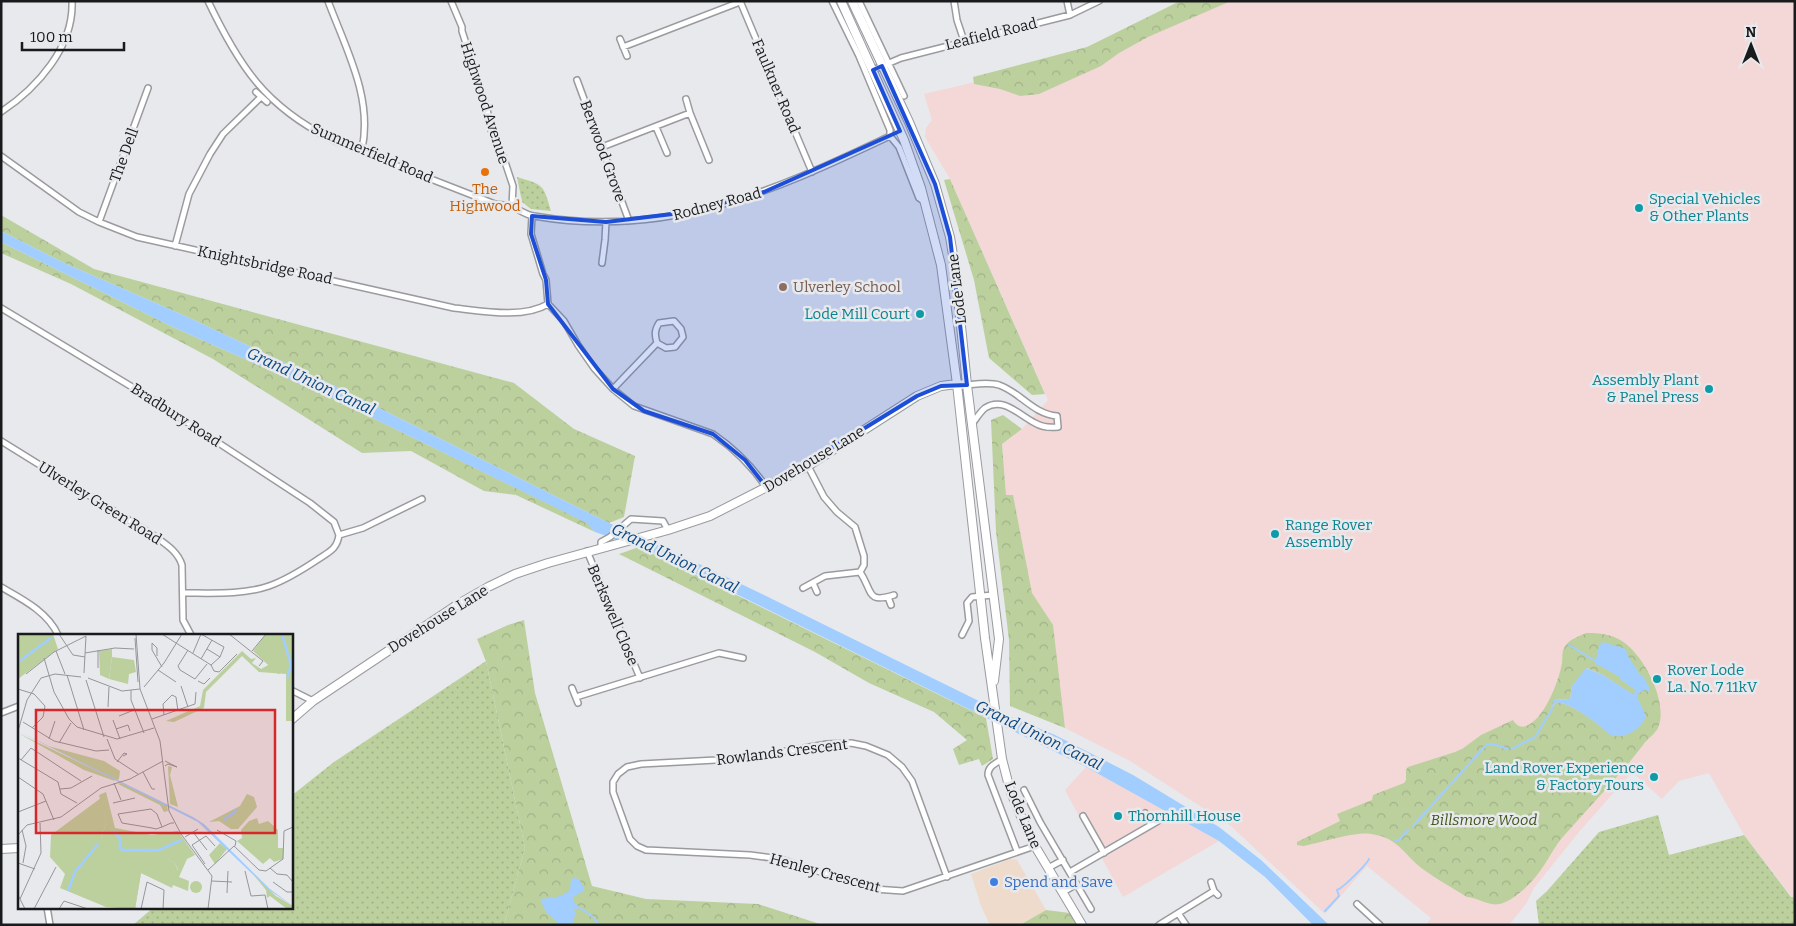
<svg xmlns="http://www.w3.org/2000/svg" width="1796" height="926" font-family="Bitter,serif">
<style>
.commercial{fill:#eedbcb}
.industrial{fill:#f3d8d7}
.green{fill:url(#green-dots)}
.forest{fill:url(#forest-crowns);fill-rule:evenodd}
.water{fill:#a2cdff}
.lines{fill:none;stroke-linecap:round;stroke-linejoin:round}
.stream{stroke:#a2cdff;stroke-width:2}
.street-casing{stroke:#999b9f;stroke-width:8}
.secondary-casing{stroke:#999b9f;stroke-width:10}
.street{stroke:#fff;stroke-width:5}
.secondary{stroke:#fff;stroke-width:8}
.marked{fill:#1d4ed8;fill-opacity:0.2;stroke:#1d4ed8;stroke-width:4;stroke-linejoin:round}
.food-dot{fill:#e8710a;stroke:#e7e9ed;stroke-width:2}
.culture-dot{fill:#0f9aa8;stroke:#e7e9ed;stroke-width:2}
.education-dot{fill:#8d6e63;stroke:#e7e9ed;stroke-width:2}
.shop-dot{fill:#3f7fe0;stroke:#e7e9ed;stroke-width:2}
.labels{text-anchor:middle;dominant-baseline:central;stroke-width:5;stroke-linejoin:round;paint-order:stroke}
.street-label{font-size:15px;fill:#191a1b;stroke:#e7e9ed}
.food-label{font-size:15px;fill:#c56008;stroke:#e7e9ed}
.culture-label{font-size:15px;fill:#0d838f;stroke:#e7e9ed;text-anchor:start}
.education-label{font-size:15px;fill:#785e54;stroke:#e7e9ed;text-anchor:start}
.park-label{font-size:15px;font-style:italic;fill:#425718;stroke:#e7e9ed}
.shop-label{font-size:15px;fill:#366cbe;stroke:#e7e9ed;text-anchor:start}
.water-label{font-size:16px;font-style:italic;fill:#0a4882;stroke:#e7e9ed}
.inset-river{fill:none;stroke:#a2cdff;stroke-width:2.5}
.inset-road{fill:none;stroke:#959699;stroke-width:1}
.view{fill:#d62828;fill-opacity:0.15;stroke:#d62828;stroke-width:2.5}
.inset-edge{fill:none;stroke:#191a1b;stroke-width:2.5}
</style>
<defs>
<pattern id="green-dots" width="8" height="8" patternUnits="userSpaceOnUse" patternTransform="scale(1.25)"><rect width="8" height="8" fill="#bcd09e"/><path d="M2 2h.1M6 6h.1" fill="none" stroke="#a1b288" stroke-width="1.8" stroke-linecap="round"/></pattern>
<pattern id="forest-crowns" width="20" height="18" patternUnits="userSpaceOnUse" patternTransform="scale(1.25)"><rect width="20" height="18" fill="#bcd09e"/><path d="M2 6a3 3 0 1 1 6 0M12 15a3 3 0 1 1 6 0" fill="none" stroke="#a1b288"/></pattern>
</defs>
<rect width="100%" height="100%" fill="#e7e9ed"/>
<!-- commercial -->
<path class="commercial" d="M1010,859L1017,860L1046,910L1020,925H990L981,906L971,874Z"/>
<!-- industrial -->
<path class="industrial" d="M1193,1H1795V897H1792L1744,835L1709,773L1679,781L1662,799L1632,772L1579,832L1534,888L1526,904L1509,925H1494L1491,923L1489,925H1426L1431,918L1367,866L1325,914L1231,826L1130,761L1065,728L1043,664L1006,495L1002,444L1022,429L1048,400L950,179L925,137L926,128L932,120L924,94L1077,58Z
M1086,767L1219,841L1123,897L1065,790Z"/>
<!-- green -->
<path class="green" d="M517,177C544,185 543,184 551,211L531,209L522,202Z
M486,661L525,848L504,925H133L154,907H291V796L334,762Z
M1658,815L1669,855L1744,835L1791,897H1795V925H1539L1536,901L1547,891L1599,832Z"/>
<!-- forest -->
<path class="forest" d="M1180,1H1231L1148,37L1119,53L1101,66L1039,94L1020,96L1000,89L974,84L973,77L1087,47Z
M950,179L1045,394L1032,395L989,358L974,280L944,180Z
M1,215L94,269L514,383L574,429L635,456L624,517L609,523L337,387L183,315L62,262L1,231Z
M1,242L173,327L334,399L588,523L595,532L516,495L484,491L411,451L362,453L213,359L71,284L1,253Z
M1003,415L1022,429L1002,444L1006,495H1013L1032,593L1053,625L1065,728L1010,706L1009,640L996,532L991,420Z
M639,547L986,718L993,759L982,766L979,759L959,765L953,749L967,740L934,712L869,683L815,652L619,554Z
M524,620L535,693L592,886L646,899L758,904L823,925H504L525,848L486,661L477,639L508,625Z
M1586,633C1600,633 1611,634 1622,641C1644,655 1669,703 1658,728C1655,734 1647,739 1643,745C1618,778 1588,808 1561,839C1551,852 1544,868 1533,880C1525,889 1514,899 1503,903C1490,908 1480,898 1467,897C1453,888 1438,880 1424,870C1404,856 1400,838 1371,834C1356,831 1320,843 1303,846L1297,845V842L1340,821L1337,814L1372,800L1373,795L1404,783L1406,780V770L1408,767L1455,752L1462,749L1481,735L1513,720C1516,725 1520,728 1526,726C1544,720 1559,681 1562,663C1563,656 1561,651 1566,645C1570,639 1580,636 1586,633ZM1587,668L1603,675L1633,695L1612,735C1596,723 1578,706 1557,702L1551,708L1555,699L1570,700L1572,686Z
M1046,910L1070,913L1078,925H1020Z"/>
<!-- water -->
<path class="water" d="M1,231L62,262L183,315L337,387L609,523C735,578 857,642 981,702L989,709L1009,716L1055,735L1133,775L1219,827L1261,860L1329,925H1313L1265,877L1219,841L1086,767L649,551L595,532L587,523L334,399L173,327L1,242Z
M1603,642L1626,649C1627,659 1636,665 1639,674L1643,676L1650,689L1649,691L1644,690L1638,694L1637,697L1646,716C1642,728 1625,740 1611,735C1607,733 1602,728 1599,725C1586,716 1573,705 1557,702L1551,708L1554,699L1570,700L1572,686L1586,668L1603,675L1634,695L1635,690L1621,680L1619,676C1611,673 1604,667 1595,664L1599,646Z
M574,878L579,879L585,890L573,897V901L580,908L573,910L576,912L572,925H560L546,912L540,899C554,897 558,899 570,890L571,879Z"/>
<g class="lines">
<!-- stream -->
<path class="stream" d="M1569,645L1595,661
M1512,749L1535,737L1552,709
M1413,826L1486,745L1493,744L1508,749
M1395,840H1399L1408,830
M580,908L593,917L599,925
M1325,911L1339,896L1337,890C1343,888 1367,864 1369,859"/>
<defs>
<path id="street" d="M208,1C239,66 265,106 331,139C347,147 361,149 377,158L495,204C500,205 508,205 513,207C520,210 526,215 534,216C668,239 772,192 890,136
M328,1C346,49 373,98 362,149
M451,1L462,27V31L487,109L491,130L497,138L513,186L512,206
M740,1L812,172
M832,1L859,56L890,130V136L899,147L919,198L925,202
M859,1L904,96
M954,1L957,20L964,41
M1067,1L1070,15
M620,39L627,56
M623,47L740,2
M873,70L901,58L1070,15L1099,1
M577,80L629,221
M256,92L267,102
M686,99L690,113
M1,112C37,88 74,47 72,1
M656,127L667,153
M602,147L690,113L709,160
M1,156L79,212L99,222L137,237L454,308C482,311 523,319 548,304
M532,216L531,234L543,274L546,280L548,304L564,321L578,345L594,368L613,389L634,406L713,434C735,449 752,466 767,488
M99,222L148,88
M175,246L189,194L210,154L223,134L261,97
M602,263L605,240L606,222
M1,308L147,396L310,503L334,522L339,535
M967,385C977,384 989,382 999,385C1020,392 1033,414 1057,416L1058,427C1050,428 1042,427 1035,423C1019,415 1003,396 985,408C980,412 976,419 972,424
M613,389L657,343C655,335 654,331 659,323L674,321L681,329L683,337L675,347L666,348L657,343
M1,441L156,537C167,545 178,552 182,565L183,620L191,635
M808,466L824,497L837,512L855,527L864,556V565L860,572C873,591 866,604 894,595
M601,547V542L610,537L631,519L663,521L668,530
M587,551L640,678
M813,583L817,592
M1,587C22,599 48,612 58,635
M803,588L825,576L860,572
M183,593C211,593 243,595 269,586C286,580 302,570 317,560C328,552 337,550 339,535L363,528L422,499
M888,597L891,605
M962,635L969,621L967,603L972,597L993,595
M572,688L578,703
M291,690L313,701
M576,697L719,653L743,658
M1,713L19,706
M1002,759C995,764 988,766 988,775L1017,851
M1024,790L1040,822L1091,909
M1145,813L1151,825
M1083,816L1104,853
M1048,868L1063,860
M1070,872L1158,821
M947,877L912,781L902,767L888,755L866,746L851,743L827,744L763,755L716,760L641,764L627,767L618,774L613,782V792L630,839L637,846L646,850L750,855L780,859L874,889L903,891L1035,846
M1211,882L1214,891L1218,895
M1063,892L1077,884
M1357,904L1380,925
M47,907L50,925
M1178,913L1186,925
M1159,925L1214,891"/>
<path id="secondary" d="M841,1L904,140L921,188L941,265L957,384L985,638L1002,759L1010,790L1023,821L1035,846L1082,925
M852,1L909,122L935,184L950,237L955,267L967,385L999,639L994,681
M291,720L313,701L460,603L488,587L515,574L548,563L668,530L710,516L808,466L917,396L941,386L957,384L967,385
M1,849L19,848"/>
</defs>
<!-- street casing -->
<use href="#street" class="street-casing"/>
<!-- secondary casing -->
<use href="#secondary" class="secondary-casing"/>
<!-- street -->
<use href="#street" class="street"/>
<!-- secondary -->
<use href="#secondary" class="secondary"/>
</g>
<!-- marked area -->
<path class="marked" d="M882,66L935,184L950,237L967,385L941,386L917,396L767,488L745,460L713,434L644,411L613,389L548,304L546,280L531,234L532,216L606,222L689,212L764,192L900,131L873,70Z"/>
<!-- markers -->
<circle class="food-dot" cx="485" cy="172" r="5"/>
<g class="culture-dot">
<circle cx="1639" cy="208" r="5"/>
<circle cx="920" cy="314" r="5"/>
<circle cx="1709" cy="389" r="5"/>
<circle cx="1275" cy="534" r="5"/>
<circle cx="1657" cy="679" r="5"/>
<circle cx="1654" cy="777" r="5"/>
<circle cx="1118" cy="816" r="5"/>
</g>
<circle class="education-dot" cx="783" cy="287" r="5"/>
<circle class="shop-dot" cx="994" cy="882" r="5"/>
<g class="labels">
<!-- street labels -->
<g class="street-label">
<text transform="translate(991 34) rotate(-14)">Leafield Road</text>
<text transform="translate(776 86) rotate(67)">Faulkner Road</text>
<text transform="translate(485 103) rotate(72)">Highwood Avenue</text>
<text transform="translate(603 151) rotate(70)">Berwood Grove</text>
<text transform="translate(372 153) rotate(23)">Summerfield Road</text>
<text transform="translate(124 155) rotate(-70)">The Dell</text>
<text transform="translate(717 204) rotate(-15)">Rodney Road</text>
<text transform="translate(265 265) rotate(12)">Knightsbridge Road</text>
<text transform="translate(957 289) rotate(-97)">Lode Lane</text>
<text transform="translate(176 415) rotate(33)">Bradbury Road</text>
<text transform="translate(814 459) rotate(-31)">Dovehouse Lane</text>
<text transform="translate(100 503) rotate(32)">Ulverley Green Road</text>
<text transform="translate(613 615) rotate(67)">Berkswell Close</text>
<text transform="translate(438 619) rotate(-32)">Dovehouse Lane</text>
<text transform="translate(782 752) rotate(-7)">Rowlands Crescent</text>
<text transform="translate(1023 815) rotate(67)">Lode Lane</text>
<text transform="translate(825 873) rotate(15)">Henley Crescent</text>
</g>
<!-- food labels -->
<g class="food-label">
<text x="485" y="189">The<tspan x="485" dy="17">Highwood</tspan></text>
</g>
<!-- culture labels -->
<g class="culture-label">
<text x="1649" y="199">Special Vehicles<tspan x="1649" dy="17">&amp; Other Plants</tspan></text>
<text x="910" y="314" text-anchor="end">Lode Mill Court</text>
<text x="1699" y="380" text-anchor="end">Assembly Plant<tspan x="1699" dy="17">&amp; Panel Press</tspan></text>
<text x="1285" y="525">Range Rover<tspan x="1285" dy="17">Assembly</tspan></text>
<text x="1667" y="670">Rover Lode<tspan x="1667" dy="17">La. No. 7 11kV</tspan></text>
<text x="1644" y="768" text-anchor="end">Land Rover Experience<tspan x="1644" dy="17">&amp; Factory Tours</tspan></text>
<text x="1128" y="816">Thornhill House</text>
</g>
<!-- education labels -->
<g class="education-label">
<text x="793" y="287">Ulverley School</text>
</g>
<!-- park labels -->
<g class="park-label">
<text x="1484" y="820">Billsmore Wood</text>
</g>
<!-- shop labels -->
<g class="shop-label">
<text x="1004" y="882">Spend and Save</text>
</g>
<!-- water labels -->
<g class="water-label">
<text transform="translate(311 381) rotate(25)">Grand Union Canal</text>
<text transform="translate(675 558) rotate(26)">Grand Union Canal</text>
<text transform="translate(1039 735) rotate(26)">Grand Union Canal</text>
</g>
</g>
<!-- overview -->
<g transform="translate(18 634)">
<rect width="275" height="275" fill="#e7e9ed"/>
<path d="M0,0H35L40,15L0,45ZM248,0H275V87H268L273,36L260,40L235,17ZM94,15V23L91,45L82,41L81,17ZM83,164L88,189L83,205L101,206L104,216L126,215L141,221L157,229L160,237L148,250L123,239L117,275L88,273L42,254L47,240L32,223L33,201ZM239,184L241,190L250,187L260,196V214H265V225L256,228L252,224L245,230L219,207L224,204L223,196L231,187ZM202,209L209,215L197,230L191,221ZM235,240L258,262L275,272V274L269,275L252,262L249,264L248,256Z" fill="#bcd09e"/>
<path d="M224,17L233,25L238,24L234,29L243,35L252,30L260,37L271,32L275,37V87H268V40L241,38L224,22L188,58L186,74L156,88L148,87L182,72L185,56ZM94,23L116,26L118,38L111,40L110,50L91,45ZM0,97L30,112L86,127L102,137L101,145L99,146ZM0,99L96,145L97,147L66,136ZM150,132L154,133L152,141L160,173L152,170ZM103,149L149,171L150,177L146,178L142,171L100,150ZM88,158L97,194L134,201L160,197L177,221L169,225L161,243L171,247L170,257L155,251L154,254L123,239L117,275H113V260L119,236L149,248L160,236L157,229L126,215L103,216L101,206L88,211L83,205L88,189L81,161ZM229,160L236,163L239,173L220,195H213L201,187L191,188L222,172Z" fill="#bcd09e"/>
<path d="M172 253a6 6 0 1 1 12 0a6 6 0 1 1-12 0Z" fill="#bcd09e"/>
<path d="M0,97L175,183L186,190L252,255L275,272L251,256L180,188Z" fill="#a2cdff"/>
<path class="inset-river" d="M264,0L273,31L269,44M0,28L33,4M206,186L219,176M95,197L102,204V215L106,216H141L164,206M50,257L57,238L80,210"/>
<path class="inset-road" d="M41,0L55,21L67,23M118,0L122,55L142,107L151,177L163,200L194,242L190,275M144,0L158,9M211,0L245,27L241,32M117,4L120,48M158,9L193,31L202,23L206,13L183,0M189,15L202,23M170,16L160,32L162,36L177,45L189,30M38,17L47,40M234,17L248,0M67,19L97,14L116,15M175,19L183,0M139,22V14L134,9V16L144,33M26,24L36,58L51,85L59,93L99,105L136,94M183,25L194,6M193,31L196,37L201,38L219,20M80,34V16M140,36L158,48M66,39L68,2M8,40L36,18L68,2M49,41L66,96M70,44L104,57L122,55M68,46L86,103M180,47L186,50L192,44M163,52L170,73M126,53L146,29L164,0M0,55L16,60L27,72L25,83L14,94M113,56V66L126,99M90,73L91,53M146,81L145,70L154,61L158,63L160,77M101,82L116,76M134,85L177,70L178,58M95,86L102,105M5,88L36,107L78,117L91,116M98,95L110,91L112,97M0,97L9,66L23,44L37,40L63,43M31,105L37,87M89,105L97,125L120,140M41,109L53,89M0,124L40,148L43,160L59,169M3,126L13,114L63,147M147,127L159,133L150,130L147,132M99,128L106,119L109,120L105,122M125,138L134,155H137M0,143L25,160L36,186M96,149L103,166M42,155L53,154L74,142M95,169L117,164M0,178L28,167M144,193L139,180L133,175L100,180L104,189L134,194L138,195L144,193L153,189H156M4,196L8,212L5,229M199,196L218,207L217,212M175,198L189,216M0,201L9,191L43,183L83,154L112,145L145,127M167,203L180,195M0,229L17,235M187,230L174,211L188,202L197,212M252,234L259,240L269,241L275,248M190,236L216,212L241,236L248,237L265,225L266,197L275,193M227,237L233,262L247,261L250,275M194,247L214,248M255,248L269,258H275M209,259L210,237M0,261L7,275M2,265L23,219L22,189M16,275L38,233M41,275L46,267L70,275M123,275L129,248L146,256L145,275"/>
<path class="view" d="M18,76H257V199H18Z"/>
<rect width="275" height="275" class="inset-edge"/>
</g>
<!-- border -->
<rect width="1796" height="926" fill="none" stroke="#191a1b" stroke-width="5"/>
<!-- north arrow -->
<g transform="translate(1751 45)" stroke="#e7e9ed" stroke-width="4" paint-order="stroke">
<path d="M0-4L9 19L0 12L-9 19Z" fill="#191a1b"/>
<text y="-8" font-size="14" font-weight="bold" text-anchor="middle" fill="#191a1b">N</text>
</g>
<!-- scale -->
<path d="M22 42v8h102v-8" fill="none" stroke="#191a1b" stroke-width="2.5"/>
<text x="30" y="42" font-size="15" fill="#191a1b" stroke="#e7e9ed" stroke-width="4" paint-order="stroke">100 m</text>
</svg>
